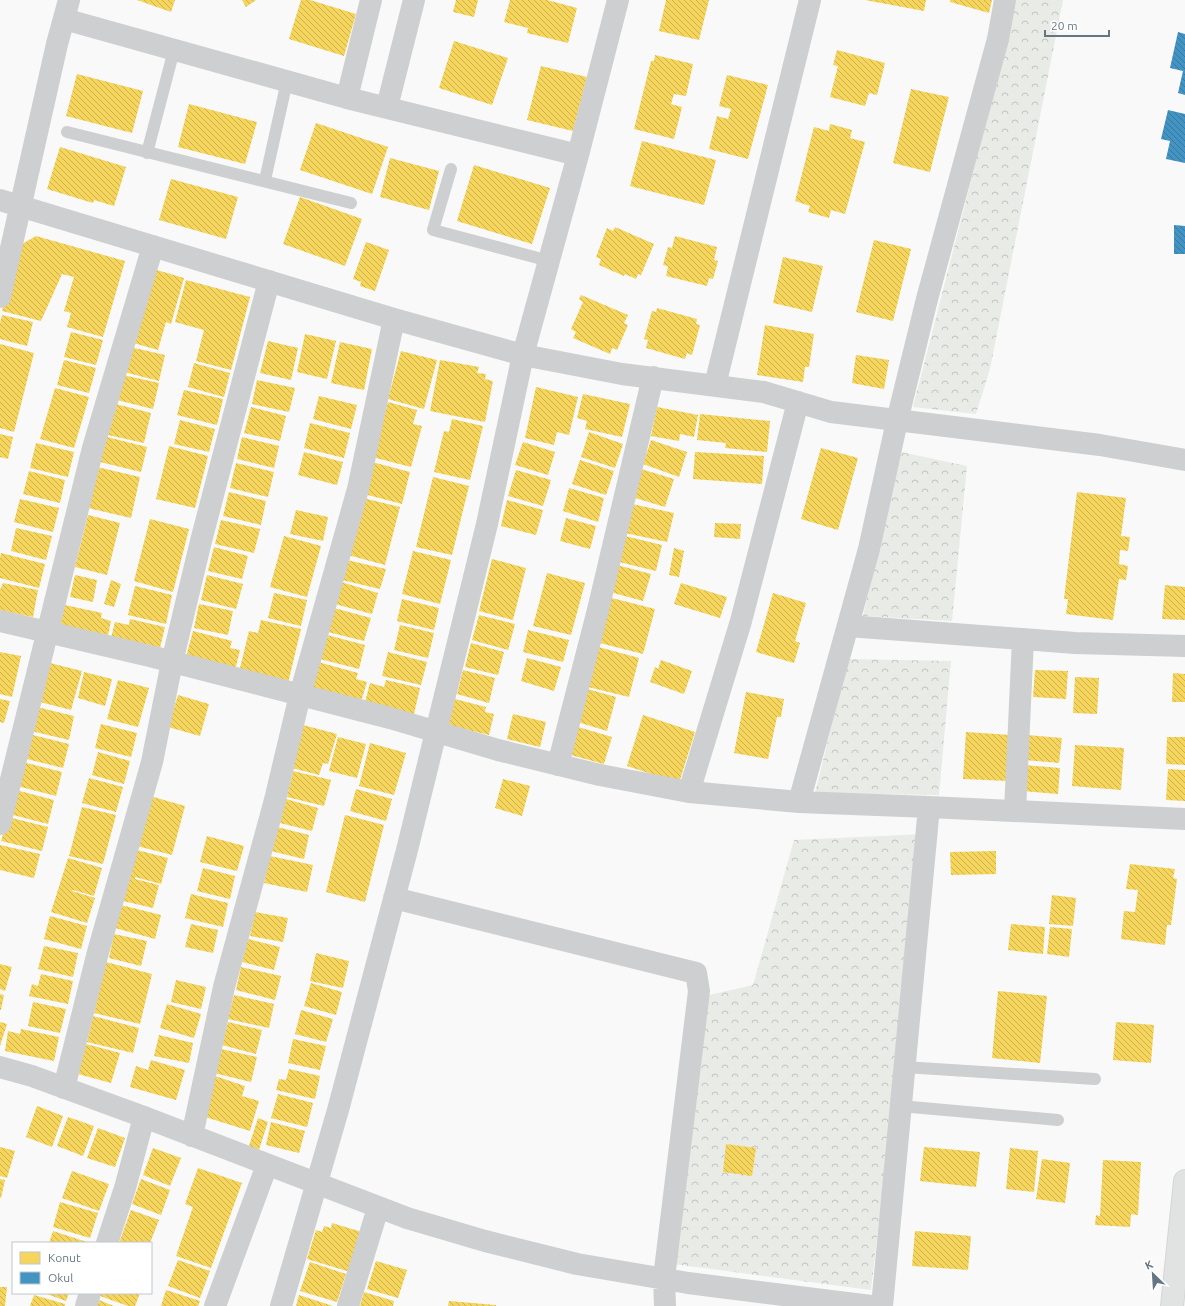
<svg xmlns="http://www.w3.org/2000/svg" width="1185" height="1306" font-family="Ubuntu,sans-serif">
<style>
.park{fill:url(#park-crowns)}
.homes{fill:url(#homes-back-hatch)}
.schools{fill:url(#schools-back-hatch)}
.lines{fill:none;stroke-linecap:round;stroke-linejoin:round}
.primary-casing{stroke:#d5d6d7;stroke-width:24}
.service{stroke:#cecfd0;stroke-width:12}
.minor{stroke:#cecfd0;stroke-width:22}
.primary{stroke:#e1e2e2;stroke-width:22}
</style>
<defs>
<pattern id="park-crowns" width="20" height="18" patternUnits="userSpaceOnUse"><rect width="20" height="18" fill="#e8ebe6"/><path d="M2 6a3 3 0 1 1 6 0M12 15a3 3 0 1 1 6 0" fill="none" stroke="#c0c3c0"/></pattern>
<pattern id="homes-back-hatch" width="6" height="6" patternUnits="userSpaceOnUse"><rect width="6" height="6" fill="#f6d55c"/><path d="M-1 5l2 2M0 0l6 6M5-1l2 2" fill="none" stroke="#cbb151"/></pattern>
<pattern id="schools-back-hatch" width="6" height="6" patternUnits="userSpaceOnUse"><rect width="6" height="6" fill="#4393c3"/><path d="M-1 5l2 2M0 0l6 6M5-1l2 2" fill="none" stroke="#3a779c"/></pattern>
</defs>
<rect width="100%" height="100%" fill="#f9f9f9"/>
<!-- park -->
<path class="park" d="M1015,0H1063L990,369L976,414L913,407L991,103Z
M901,452L967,466L952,621L863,616Z
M848,659L951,661L939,795L815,793Z
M924,834L871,1290L673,1264L705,996L753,985L794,840Z"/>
<!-- homes -->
<path class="homes" d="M137,0H175L171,12Z
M242,0H256L246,7Z
M301,0H310L356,14L344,56L289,39Z
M456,0H478L474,17L453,12Z
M510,0H547L577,8L568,43L527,33L528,28L504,22Z
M666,0H709L699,40L659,31Z
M865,0H926L924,11Z
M950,0H992L989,13L950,2Z
M454,41L508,58L492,105L439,88Z
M837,50L885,63L877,95L869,93L865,106L830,97L838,66L833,65Z
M655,55L693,64L686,96L674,94L671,104L682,107L674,139L634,129L651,61H654Z
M541,66L587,77L573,131L527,120Z
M77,74L143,91L132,133L66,116Z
M727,75L768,85L748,159L709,149L717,116L728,119L731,109L719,106Z
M911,89L949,97L930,172L893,163Z
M189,104L257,122L245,164L178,147Z
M316,123L388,147L372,194L300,170Z
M830,124L852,130L850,138L865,142L845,214L831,210L829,218L808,212L810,206L795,201L814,127L829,131Z
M642,141L716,160L704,205L630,186Z
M60,147L126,167L114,206L94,200L93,203L47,189Z
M390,158L439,171L429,210L380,197Z
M474,165L550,188L532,244L457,221Z
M171,179L238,197L226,239L159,220Z
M300,197L362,219L345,266L283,244Z
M615,227L654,244L641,275L638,274L636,279L625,274L624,276L599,265L601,259L596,257L607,228L613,231Z
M36,236L125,261L103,337L67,327L71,313L64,311L74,277L62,274L41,321L2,311L22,244Z
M675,236L717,247L714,260L718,261L713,279L709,278L707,286L666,276L668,266L663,265L668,247L672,248Z
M874,240L911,249L893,321L856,312Z
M366,242L389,250L375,291L360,286L361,282L353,279Z
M783,257L823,266L812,312L773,303Z
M150,268L184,278L171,324L166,322L158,350L130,342Z
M186,280L250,297L231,370L196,361L204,330L175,322Z
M581,295L628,315L624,323L628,325L617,350L612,348L610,354L573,338L576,332L571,329L583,302L579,299Z
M657,308L697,319L696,324L700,325L692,355L687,353L685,359L646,348L648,340L644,339L652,311L656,312Z
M2,315L33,322L27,346L0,339V323Z
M765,325L814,334L809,367H805L803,382L757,375Z
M71,332L103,340L96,365L64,357Z
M305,334L336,341L327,379L297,372Z
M268,341L298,348L291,380L260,373Z
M340,342L372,349L364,390L331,383Z
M0,344L34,353L14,432L0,428Z
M130,347L165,355L159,381L124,372Z
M401,351L437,360L424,409L388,399Z
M856,355L889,360L884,389L852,383Z
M64,360L96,368L89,393L57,385Z
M440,360L479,367L477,373L486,374L485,379L493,381L485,422L430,411Z
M194,363L230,373L224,397L188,387Z
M123,375L159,383L153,409L117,400Z
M257,380L295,388L289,412L252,404Z
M536,387L578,397L569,435L557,432L554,445L525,438Z
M55,388L89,397L74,448L40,439Z
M184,390L223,399L217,425L177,415Z
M583,394L630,404L622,437L585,429L587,421L577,418Z
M319,396L357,405L351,429L313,419Z
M388,402L417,410L413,424L422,426L411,467L372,457Z
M116,404L151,413L144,443L108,435Z
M251,407L286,416L280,441L244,433Z
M657,407L698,415L694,437L680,434L679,441L651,436Z
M700,414L770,421L767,452L725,448L726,443L697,440Z
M452,419L483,426L470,480L434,472L444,431L449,432Z
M180,420L215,429L209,452L174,444Z
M310,423L350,433L344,458L304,448Z
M589,432L623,444L615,468L581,457Z
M0,434L13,437L8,459L0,457Z
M107,437L147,447L141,472L100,462Z
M242,437L279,446L274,468L237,459Z
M651,440L687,452L679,477L643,464Z
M523,442L555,452L548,475L515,465Z
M36,443L74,452L68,477L30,468Z
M169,446L208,456L195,508L156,499Z
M821,448L858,458L838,530L801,519Z
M304,452L343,462L337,485L298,475Z
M695,452L764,456L762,484L693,479Z
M580,460L614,471L606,495L572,484Z
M372,462L410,472L402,504L364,494Z
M236,463L274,472L268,497L230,488Z
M97,467L140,477L131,518L88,508Z
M641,469L674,479L665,507L632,497Z
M516,470L551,480L543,506L508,496Z
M29,471L65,480L60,503L23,494Z
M433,477L469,486L452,555L416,547Z
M569,488L604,498L598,522L563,511Z
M229,492L266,501L261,525L223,516Z
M1077,492L1126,498L1121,536L1130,537L1128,551L1120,550L1119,564L1128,566L1126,580L1119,579L1113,620L1066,614L1068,599H1064Z
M363,498L400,507L385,565L348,555Z
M20,499L59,508L53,532L14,522Z
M507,500L543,510L536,535L501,526Z
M632,504L674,513L667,542L625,533Z
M296,510L328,517L323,541L290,534Z
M88,515L120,523L107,575L75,567Z
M566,518L596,526L590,549L560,541Z
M150,519L189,529L173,592L134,581Z
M221,520L260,529L254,553L215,544Z
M715,523L741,524L740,539L714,537Z
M16,528L52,536L46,560L11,551Z
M284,536L321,546L307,597L270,587Z
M625,536L662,545L656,571L619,562Z
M214,547L248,556L242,579L208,571Z
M674,548L684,551L679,577L669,575Z
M413,551L451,560L440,604L402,594Z
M1,553L45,564L39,588L0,578V558Z
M492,559L526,568L513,620L479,611Z
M347,560L386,569L380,589L342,580Z
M617,565L651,574L643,601L610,592Z
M547,573L585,583L571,635L533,626Z
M75,575L97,580L93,602L70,597Z
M207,575L243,584L236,609L201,600Z
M111,580L121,584L114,607L104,604Z
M341,582L378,593L372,614L335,604Z
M3,583L38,590L33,617L0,610V590Z
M681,583L727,597L720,618L674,604Z
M1165,585L1185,587V620L1162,619Z
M135,586L172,595L166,624L128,615Z
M274,593L307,600L301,626L268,618Z
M773,593L806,603L795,641L800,643L794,663L756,652Z
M608,597L655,609L643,654L596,642Z
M402,599L439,608L434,630L397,621Z
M199,604L233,611L228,635L194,628Z
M65,605L102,613L101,618L111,621L108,635L60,625Z
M334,608L371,618L364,641L328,632Z
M479,615L515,624L508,650L472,640Z
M130,619L165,627L160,648L111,638L115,622L129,625Z
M261,620L301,629L288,683L239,672L249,631L258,633Z
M400,625L434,633L428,658L394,650Z
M528,630L569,640L563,662L523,652Z
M193,631L232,641L230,648L240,650L235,670L186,657Z
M327,635L365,645L359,669L320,659Z
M471,643L504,652L498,675L465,667Z
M595,646L639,658L629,697L584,686Z
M0,652L21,656L12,697L0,694Z
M388,652L427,662L421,685L382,676Z
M527,658L561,667L554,691L521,681Z
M661,660L692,671L684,694L650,682L655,667L658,669Z
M46,662L82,671L71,710L36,701Z
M318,662L358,673L356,679L367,682L361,702L311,689Z
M463,670L495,678L489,703L457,694Z
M1035,670L1068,671L1066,699L1033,697Z
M84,672L112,679L105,706L78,698Z
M1173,673L1185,674V702H1172Z
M1075,677L1099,678L1097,714L1073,713Z
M118,680L149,688L138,727L107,719Z
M386,680L420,688L414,714L365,702L370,683L384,687Z
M584,688L616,697L607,731L574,721Z
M746,692L784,699L781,717H777L768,759L734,753Z
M178,695L209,704L200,736L168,727Z
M0,699L10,701L4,723L0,722Z
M455,699L486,707L485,712L494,714L489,735L448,725Z
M37,707L74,716L69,740L31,731Z
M513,714L546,722L540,747L507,739Z
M643,715L695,732L679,783L627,766Z
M101,724L137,733L131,757L95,748Z
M303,725L337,734L328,764L323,763L319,775L292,768Z
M575,726L612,737L604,764L567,754Z
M966,732L1011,735L1008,781L963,779Z
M29,734L69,744L63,768L23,758Z
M1027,735L1062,738L1059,763L1025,760Z
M338,737L366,744L357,778L329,771Z
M1167,737H1185V765L1166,764Z
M370,743L406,753L394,795L359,786Z
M1075,745L1124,748L1121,790L1072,786Z
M98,752L130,761L124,784L92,775Z
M23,762L62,772L56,796L17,786Z
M1024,765L1060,768L1058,794L1022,791Z
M1168,769L1185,770V801L1166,800Z
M293,771L331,780L324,806L287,797Z
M89,778L123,787L116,812L82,803Z
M503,779L530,786L522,816L495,808Z
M356,789L392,799L386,821L350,811Z
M16,790L54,800L48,824L9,814Z
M150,796L185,806L172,855L137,846Z
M286,799L318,808L312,831L280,823Z
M82,807L116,815L103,864L69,856Z
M345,815L384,825L365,902L326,892Z
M8,817L48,827L42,851L1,841Z
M277,827L309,835L304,859L271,851Z
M207,836L244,846L237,871L200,862Z
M0,845L40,854L34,878L0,870Z
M137,850L168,858L161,884L135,877V879L159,885L153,908L123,901Z
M996,851V874L951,875L950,852Z
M270,856L313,865L307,892L264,883Z
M68,858L102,868L94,896L73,890L72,891L95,898L87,923L51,912Z
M1130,864L1175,869L1173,878L1177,879L1171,925H1167L1165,945L1121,939L1124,911L1135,912L1138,890L1126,889Z
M203,868L235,876L230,899L197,891Z
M191,894L228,903L223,927L185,918Z
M1052,895L1076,898L1073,926L1049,924Z
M121,905L161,915L155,939L115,928Z
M255,912L288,918L283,942L250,936Z
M50,916L87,926L81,949L44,939Z
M191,924L218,930L213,953L185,947Z
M1011,924L1045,927L1043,954L1008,950Z
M1050,927L1072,929L1069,957L1047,954Z
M114,934L147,941L141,966L109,958Z
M248,939L280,947L274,970L242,962Z
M44,946L78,953L73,977L38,969Z
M316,953L349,961L343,988L310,981Z
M106,962L152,974L140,1024L94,1013Z
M0,964L12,967L5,991L0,989Z
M241,967L281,976L275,1000L236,990Z
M41,974L73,981L68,1004L29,996L32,984L38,986Z
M176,980L206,987L201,1009L171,1002Z
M311,983L342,992L336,1015L304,1006Z
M998,991L1047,996L1040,1063L992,1058Z
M0,994L4,995L1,1010H0Z
M234,995L274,1004L269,1028L228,1019Z
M33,1002L66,1009L60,1033L28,1026Z
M167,1004L201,1014L194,1038L160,1028Z
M301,1010L333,1019L326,1042L295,1034Z
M93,1016L139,1028L133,1053L87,1042Z
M0,1022L7,1024L0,1046Z
M228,1022L262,1030L256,1054L222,1045Z
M1116,1022L1154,1025L1151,1063L1113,1060Z
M21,1029L59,1037L54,1061L5,1051L8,1031L20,1034Z
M159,1035L193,1043L189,1063L154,1056Z
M293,1039L326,1046L320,1070L288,1063Z
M86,1044L120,1053L111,1083L78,1074Z
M221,1049L257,1057L251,1082L214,1073Z
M151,1060L185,1070L176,1100L130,1087L136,1066L148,1070Z
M289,1069L320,1076L315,1099L276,1090L279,1079L286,1080Z
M215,1076L245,1086L242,1096L259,1101L250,1131L202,1116Z
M278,1094L313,1103L307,1127L271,1118Z
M37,1106L63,1116L52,1147L26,1137Z
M68,1117L94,1126L83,1156L57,1146Z
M258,1118L268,1122L257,1156L247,1152Z
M271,1122L305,1131L299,1153L266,1145Z
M98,1128L125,1138L115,1167L87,1158Z
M726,1144L756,1148L752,1176L723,1172Z
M0,1147L15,1151L7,1178L0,1176Z
M924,1147L980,1152L976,1187L920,1181Z
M153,1148L181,1158L170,1186L143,1175Z
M1010,1148L1038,1151L1034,1192L1006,1189Z
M1042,1159L1070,1163L1065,1203L1036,1199Z
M1103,1160L1141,1162L1138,1215L1131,1214L1130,1227L1095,1225L1096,1215L1100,1216Z
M198,1168L242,1183L211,1268L176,1256L193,1207L185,1204Z
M72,1171L109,1184L99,1211L62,1198Z
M0,1179L5,1180L1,1198H0Z
M141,1179L170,1190L161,1215L132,1204Z
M60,1202L98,1213L90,1238L53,1227Z
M131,1210L159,1220L150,1243H119Z
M332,1223L362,1232L350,1272L307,1259L316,1230L322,1232L324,1226L331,1228Z
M53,1231L90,1243H49Z
M915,1231L971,1236L968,1270L912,1266Z
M178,1260L210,1271L200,1298L168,1286Z
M376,1261L407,1270L398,1298L367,1289Z
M310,1262L346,1274L337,1302L300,1291Z
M0,1287H7L5,1306H0Z
M166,1290L200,1301L198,1306H161Z
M364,1292L394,1301L393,1306H360Z
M44,1293H69L66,1301Z
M101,1293H140L135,1306H128L100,1296Z
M34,1295L65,1304V1306H30Z
M299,1295L333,1306H296Z
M99,1300L114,1306H97Z
M449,1301L496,1305V1306H448Z"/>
<!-- schools -->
<path class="schools" d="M1178,32L1185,34V95L1178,93L1183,71L1170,68Z
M1168,110L1185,114V163L1166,159L1170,141L1161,139Z
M1174,225L1185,226V254H1174Z"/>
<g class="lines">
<defs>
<path id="primary" d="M1172,1306L1185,1181"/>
</defs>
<!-- primary casing -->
<use href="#primary" class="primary-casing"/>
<!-- service -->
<path class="service" d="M67,132L351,203
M147,153L174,50
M451,169L433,230L549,261
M265,180L287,81
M904,1067L1095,1079
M900,1106L1058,1120"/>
<!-- minor -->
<path class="minor" d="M64,19L347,98L578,155
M347,98L371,0
M387,107L414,0
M0,200L394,319L523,355L622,374L764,392L831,412L1100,445L1185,460
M0,297L57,44L69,0
M715,385L810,0
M0,621L150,656L390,718L498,750L600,775L689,792L799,802L929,807L1185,819
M848,626L1075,643L1185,646
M558,765L598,610L653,377
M689,792L741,621L798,402
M799,802L869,549L897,421L927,299L998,39L1005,0
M1015,811L1023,639
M0,824L93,448L153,246
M394,898L696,973L699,991L664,1278L665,1306
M0,1067L32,1076L144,1117L407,1218L485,1241L577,1264L688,1283L871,1306
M64,1088L98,952L152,762L172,662L201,541L269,281
M192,1136L224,987L275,800L300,695L358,489L394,319
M107,1243L125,1188L144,1117
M86,1306L90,1293
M215,1306L267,1165
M281,1306L338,1110L407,850L487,524L523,355L578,155L618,0
M348,1306L378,1208
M882,1306L929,807"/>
<!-- primary -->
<use href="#primary" class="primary"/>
</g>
<!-- legend -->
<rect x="12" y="1242" width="140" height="52" fill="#ffffff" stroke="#c1c8cd"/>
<rect x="20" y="1252" width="20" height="12" fill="#f6d55c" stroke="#c1c8cd"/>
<text x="48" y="1262" font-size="12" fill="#657683">Konut</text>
<rect x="20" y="1272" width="20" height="12" fill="#4393c3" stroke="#c1c8cd"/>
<text x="48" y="1282" font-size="12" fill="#657683">Okul</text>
<!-- north arrow -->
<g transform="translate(1153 1274) rotate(335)" stroke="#ffffff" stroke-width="3" paint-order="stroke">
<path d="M0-3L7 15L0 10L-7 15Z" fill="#657683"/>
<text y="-6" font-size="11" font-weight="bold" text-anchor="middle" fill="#657683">K</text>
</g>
<!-- scale -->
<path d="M1045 30v6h64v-6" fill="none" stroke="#657683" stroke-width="2"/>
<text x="1051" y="30" font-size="12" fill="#657683" stroke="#ffffff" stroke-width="3" paint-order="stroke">20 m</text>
</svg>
